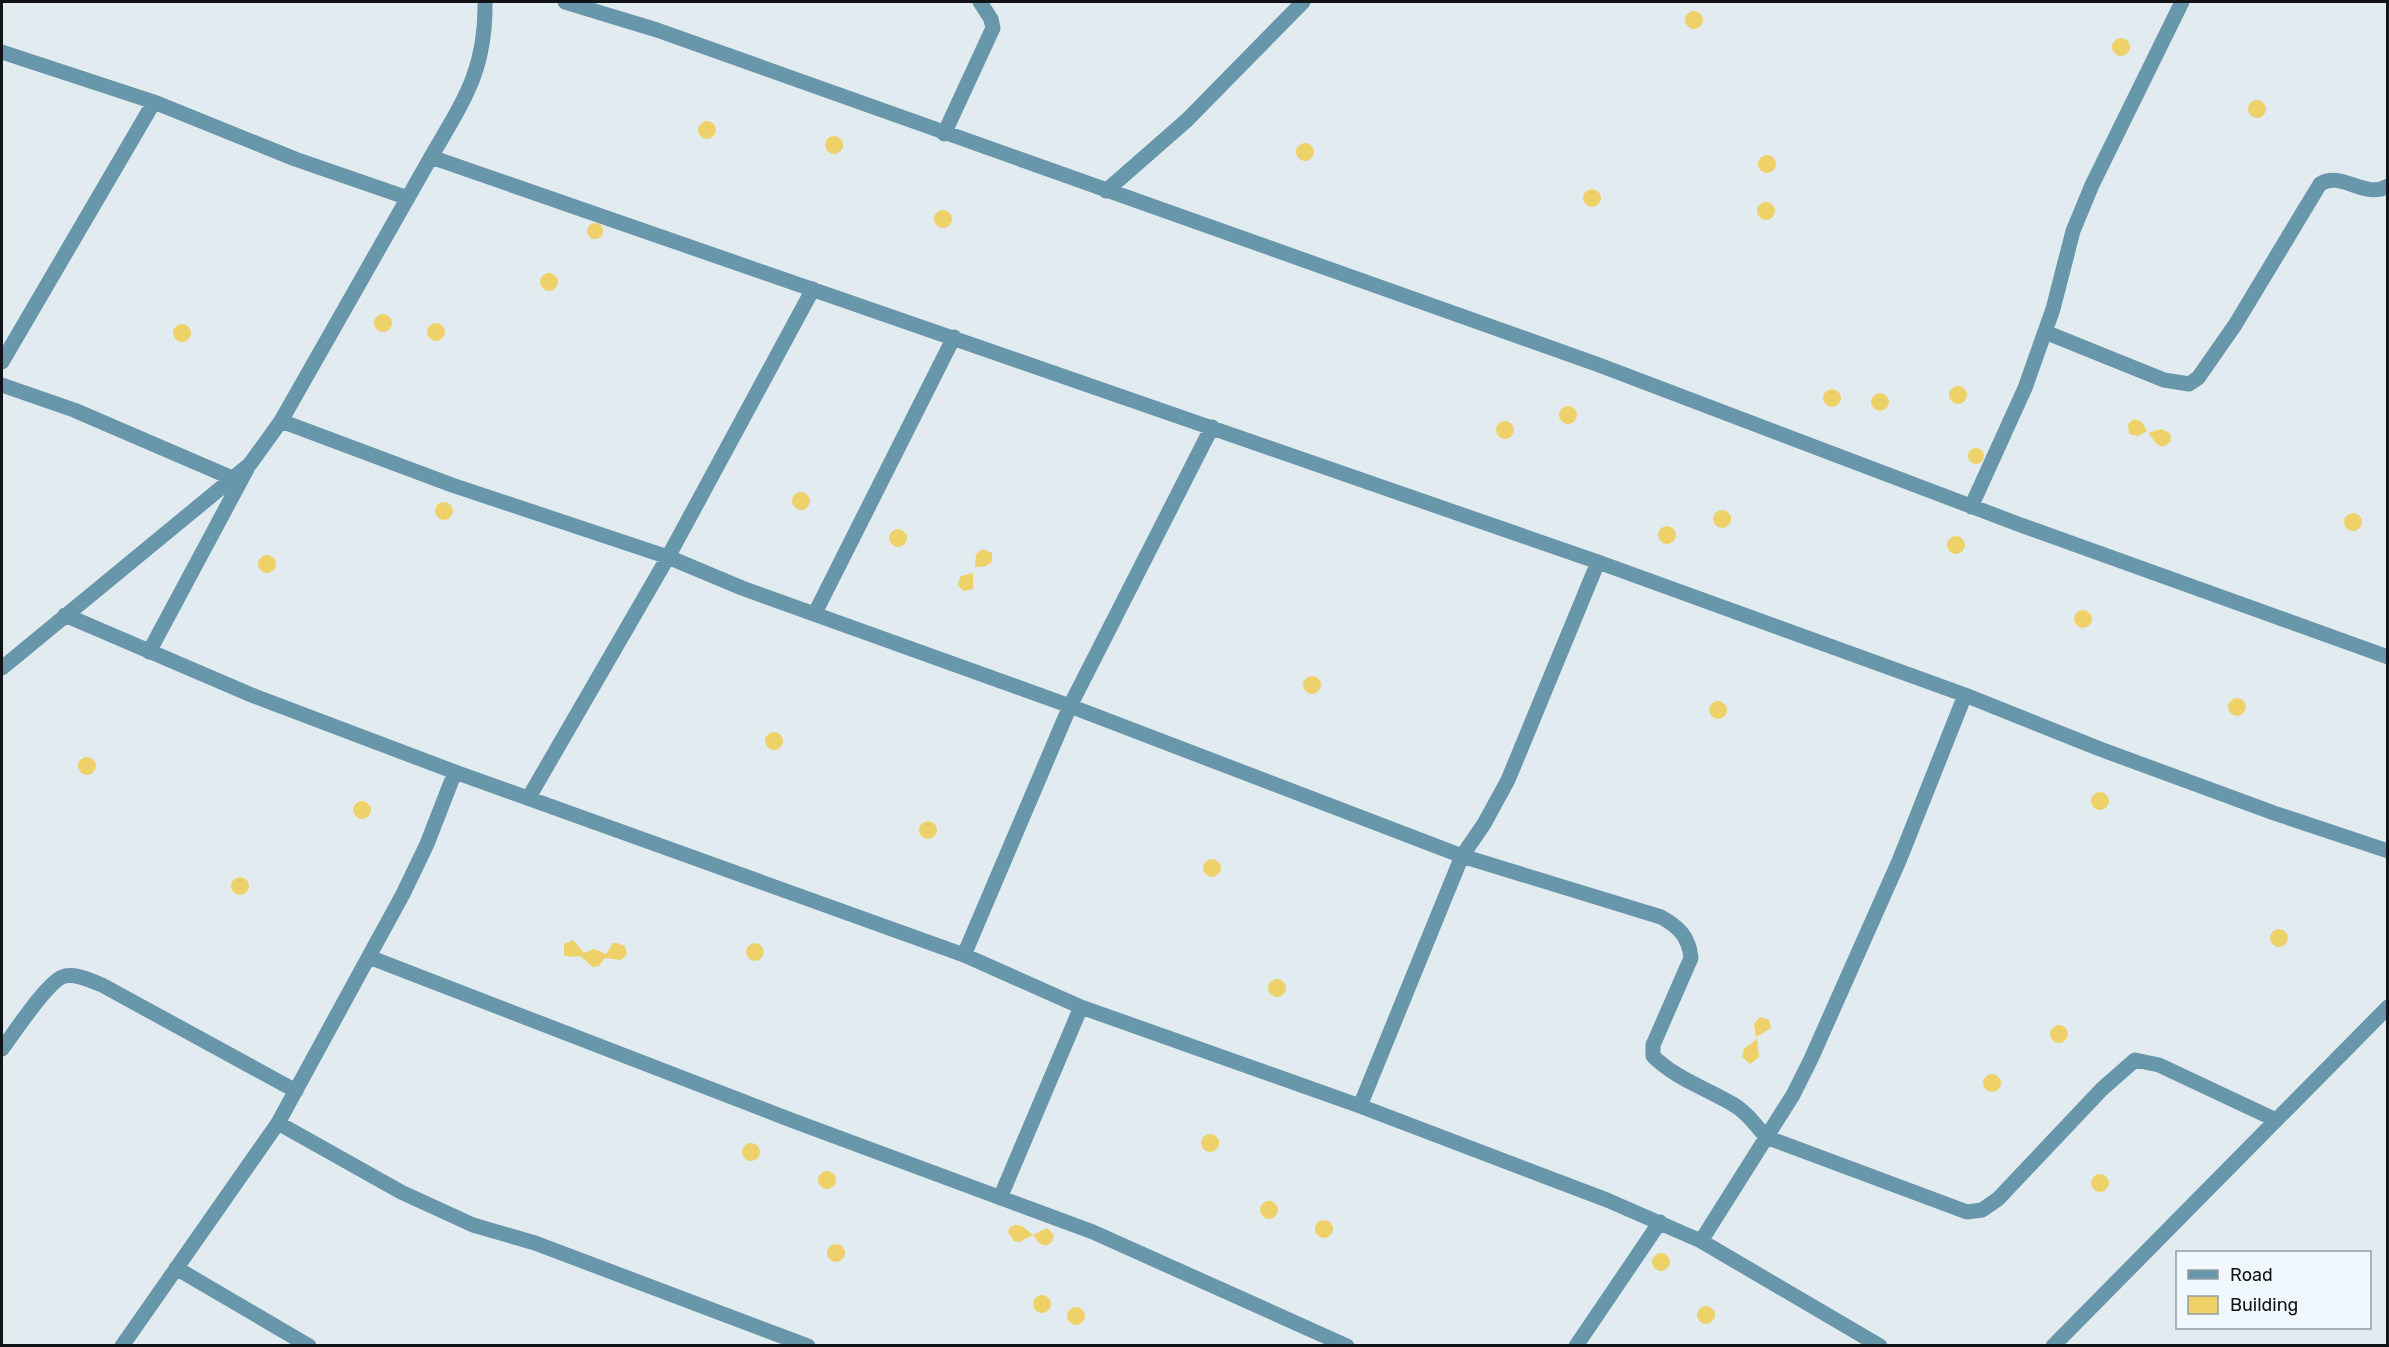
<svg xmlns="http://www.w3.org/2000/svg" width="2389" height="1347" font-family="Rubik,sans-serif">
<style>
.building{fill:#eed168}
.lines{fill:none;stroke-linecap:round;stroke-linejoin:round}
.minor{stroke:#6896aa;stroke-width:15}
</style>
<rect width="100%" height="100%" fill="#e2ebef"/>
<!-- building -->
<path class="building" d="M1685 20a9 9 0 1 1 18 0a9 9 0 1 1-18 0Z
M2112 47a9 9 0 1 1 18 0a9 9 0 1 1-18 0Z
M2248 109a9 9 0 1 1 18 0a9 9 0 1 1-18 0Z
M698 130a9 9 0 1 1 18 0a9 9 0 1 1-18 0Z
M825 145a9 9 0 1 1 18 0a9 9 0 1 1-18 0Z
M1296 152a9 9 0 1 1 18 0a9 9 0 1 1-18 0Z
M1758 164a9 9 0 1 1 18 0a9 9 0 1 1-18 0Z
M1583 198a9 9 0 1 1 18 0a9 9 0 1 1-18 0Z
M1757 211a9 9 0 1 1 18 0a9 9 0 1 1-18 0Z
M934 219a9 9 0 1 1 18 0a9 9 0 1 1-18 0Z
M587 231a8 8 0 1 1 16 0a8 8 0 1 1-16 0Z
M540 282a9 9 0 1 1 18 0a9 9 0 1 1-18 0Z
M374 323a9 9 0 1 1 18 0a9 9 0 1 1-18 0Z
M427 332a9 9 0 1 1 18 0a9 9 0 1 1-18 0Z
M173 333a9 9 0 1 1 18 0a9 9 0 1 1-18 0Z
M1949 395a9 9 0 1 1 18 0a9 9 0 1 1-18 0Z
M1823 398a9 9 0 1 1 18 0a9 9 0 1 1-18 0Z
M1871 402a9 9 0 1 1 18 0a9 9 0 1 1-18 0Z
M1559 415a9 9 0 1 1 18 0a9 9 0 1 1-18 0Z
M2134,419L2142,422L2147,431L2138,436L2129,434L2128,424Z
M1496 430a9 9 0 1 1 18 0a9 9 0 1 1-18 0Z
M2161,429L2170,433L2171,437L2170,442L2163,447L2157,444L2148,433Z
M1968 456a8 8 0 1 1 16 0a8 8 0 1 1-16 0Z
M792 501a9 9 0 1 1 18 0a9 9 0 1 1-18 0Z
M435 511a9 9 0 1 1 18 0a9 9 0 1 1-18 0Z
M1713 519a9 9 0 1 1 18 0a9 9 0 1 1-18 0Z
M2344 522a9 9 0 1 1 18 0a9 9 0 1 1-18 0Z
M1658 535a9 9 0 1 1 18 0a9 9 0 1 1-18 0Z
M889 538a9 9 0 1 1 18 0a9 9 0 1 1-18 0Z
M1947 545a9 9 0 1 1 18 0a9 9 0 1 1-18 0Z
M983,549L992,553V562L986,566L975,567L976,554Z
M258 564a9 9 0 1 1 18 0a9 9 0 1 1-18 0Z
M973,573V589L963,591L958,585L959,580L961,576Z
M2074 619a9 9 0 1 1 18 0a9 9 0 1 1-18 0Z
M1303 685a9 9 0 1 1 18 0a9 9 0 1 1-18 0Z
M2228 707a9 9 0 1 1 18 0a9 9 0 1 1-18 0Z
M1709 710a9 9 0 1 1 18 0a9 9 0 1 1-18 0Z
M765 741a9 9 0 1 1 18 0a9 9 0 1 1-18 0Z
M78 766a9 9 0 1 1 18 0a9 9 0 1 1-18 0Z
M2091 801a9 9 0 1 1 18 0a9 9 0 1 1-18 0Z
M353 810a9 9 0 1 1 18 0a9 9 0 1 1-18 0Z
M919 830a9 9 0 1 1 18 0a9 9 0 1 1-18 0Z
M1203 868a9 9 0 1 1 18 0a9 9 0 1 1-18 0Z
M231 886a9 9 0 1 1 18 0a9 9 0 1 1-18 0Z
M2270 938a9 9 0 1 1 18 0a9 9 0 1 1-18 0Z
M573,940L584,953L594,949L606,954L613,943H617L625,946L627,954L621,960L605,958L599,966L593,967L580,956L571,957L564,955V944Z
M746 952a9 9 0 1 1 18 0a9 9 0 1 1-18 0Z
M1268 988a9 9 0 1 1 18 0a9 9 0 1 1-18 0Z
M1760,1017L1769,1020L1771,1028L1756,1037L1754,1024Z
M2050 1034a9 9 0 1 1 18 0a9 9 0 1 1-18 0Z
M1757,1039L1759,1057L1750,1064L1742,1057L1744,1049Z
M1983 1083a9 9 0 1 1 18 0a9 9 0 1 1-18 0Z
M1201 1143a9 9 0 1 1 18 0a9 9 0 1 1-18 0Z
M742 1152a9 9 0 1 1 18 0a9 9 0 1 1-18 0Z
M818 1180a9 9 0 1 1 18 0a9 9 0 1 1-18 0Z
M2091 1183a9 9 0 1 1 18 0a9 9 0 1 1-18 0Z
M1260 1210a9 9 0 1 1 18 0a9 9 0 1 1-18 0Z
M1315 1229a9 9 0 1 1 18 0a9 9 0 1 1-18 0Z
M1016,1225L1022,1226L1033,1235L1019,1242L1014,1241L1008,1232L1010,1227Z
M1047,1228L1054,1235L1052,1242L1046,1246L1039,1243L1033,1235Z
M827 1253a9 9 0 1 1 18 0a9 9 0 1 1-18 0Z
M1652 1262a9 9 0 1 1 18 0a9 9 0 1 1-18 0Z
M1033 1304a9 9 0 1 1 18 0a9 9 0 1 1-18 0Z
M1697 1315a9 9 0 1 1 18 0a9 9 0 1 1-18 0Z
M1067 1316a9 9 0 1 1 18 0a9 9 0 1 1-18 0Z"/>
<g class="lines">
<!-- minor -->
<path class="minor" d="M565,2L657,30L1599,365L2018,524L2388,657
M2,52L154,102L295,159L408,198
M944,134L993,28L991,19L980,2
M431,157C464,100 486,70 485,2
M1106,191L1187,120L1303,2
M2045,332L2164,380L2189,384L2198,378L2235,325L2320,184C2341,170 2365,200 2388,186
M2,362L154,102
M2,385L74,410L232,478
M281,421L452,485L668,557L742,588L1070,706L1462,856L1661,917C1679,927 1689,937 1691,958L1653,1045V1056C1675,1078 1703,1087 1729,1102C1745,1110 1755,1124 1766,1137L1967,1212L1982,1210L1998,1199L2102,1089L2135,1060L2159,1065L2276,1120
M1971,507L2025,388L2053,309L2073,231L2092,185L2182,2
M815,613L954,337
M65,615L254,696L455,772L964,955L1081,1007L1360,1106L1607,1200L1701,1241L1880,1346
M149,652L247,469
M2,668L250,464L281,421L431,157L1598,562L1965,695L2100,749L2274,813L2388,851
M529,797L668,557L813,289
M964,955L1070,706L1212,427
M369,957L791,1120L1093,1232L1347,1346
M2,1049C14,1033 46,984 62,977C74,972 91,981 102,985L296,1091
M1360,1106L1462,856L1484,824L1508,780L1598,562
M278,1123L401,1192L473,1225L535,1243L808,1346
M1000,1198L1081,1007
M1701,1241L1793,1095L1811,1059L1899,861L1965,695
M176,1268L309,1346
M122,1346L278,1123L403,894L427,844L455,772
M1576,1346L1660,1222
M2053,1346L2388,1007"/>
</g>
<!-- border -->
<rect width="2389" height="1347" fill="none" stroke="#111416" stroke-width="6"/>
<!-- legend -->
<rect x="2176" y="1251" width="195" height="78" fill="#f0f8fd" stroke="#979da1" stroke-width="1.5"/>
<rect x="2188" y="1270" width="30" height="9" fill="#6896aa" stroke="#979da1" stroke-width="1.5"/>
<text x="2230" y="1281" font-size="18" fill="#111416">Road</text>
<rect x="2188" y="1296" width="30" height="18" fill="#eed168" stroke="#979da1" stroke-width="1.5"/>
<text x="2230" y="1311" font-size="18" fill="#111416">Building</text>
</svg>
